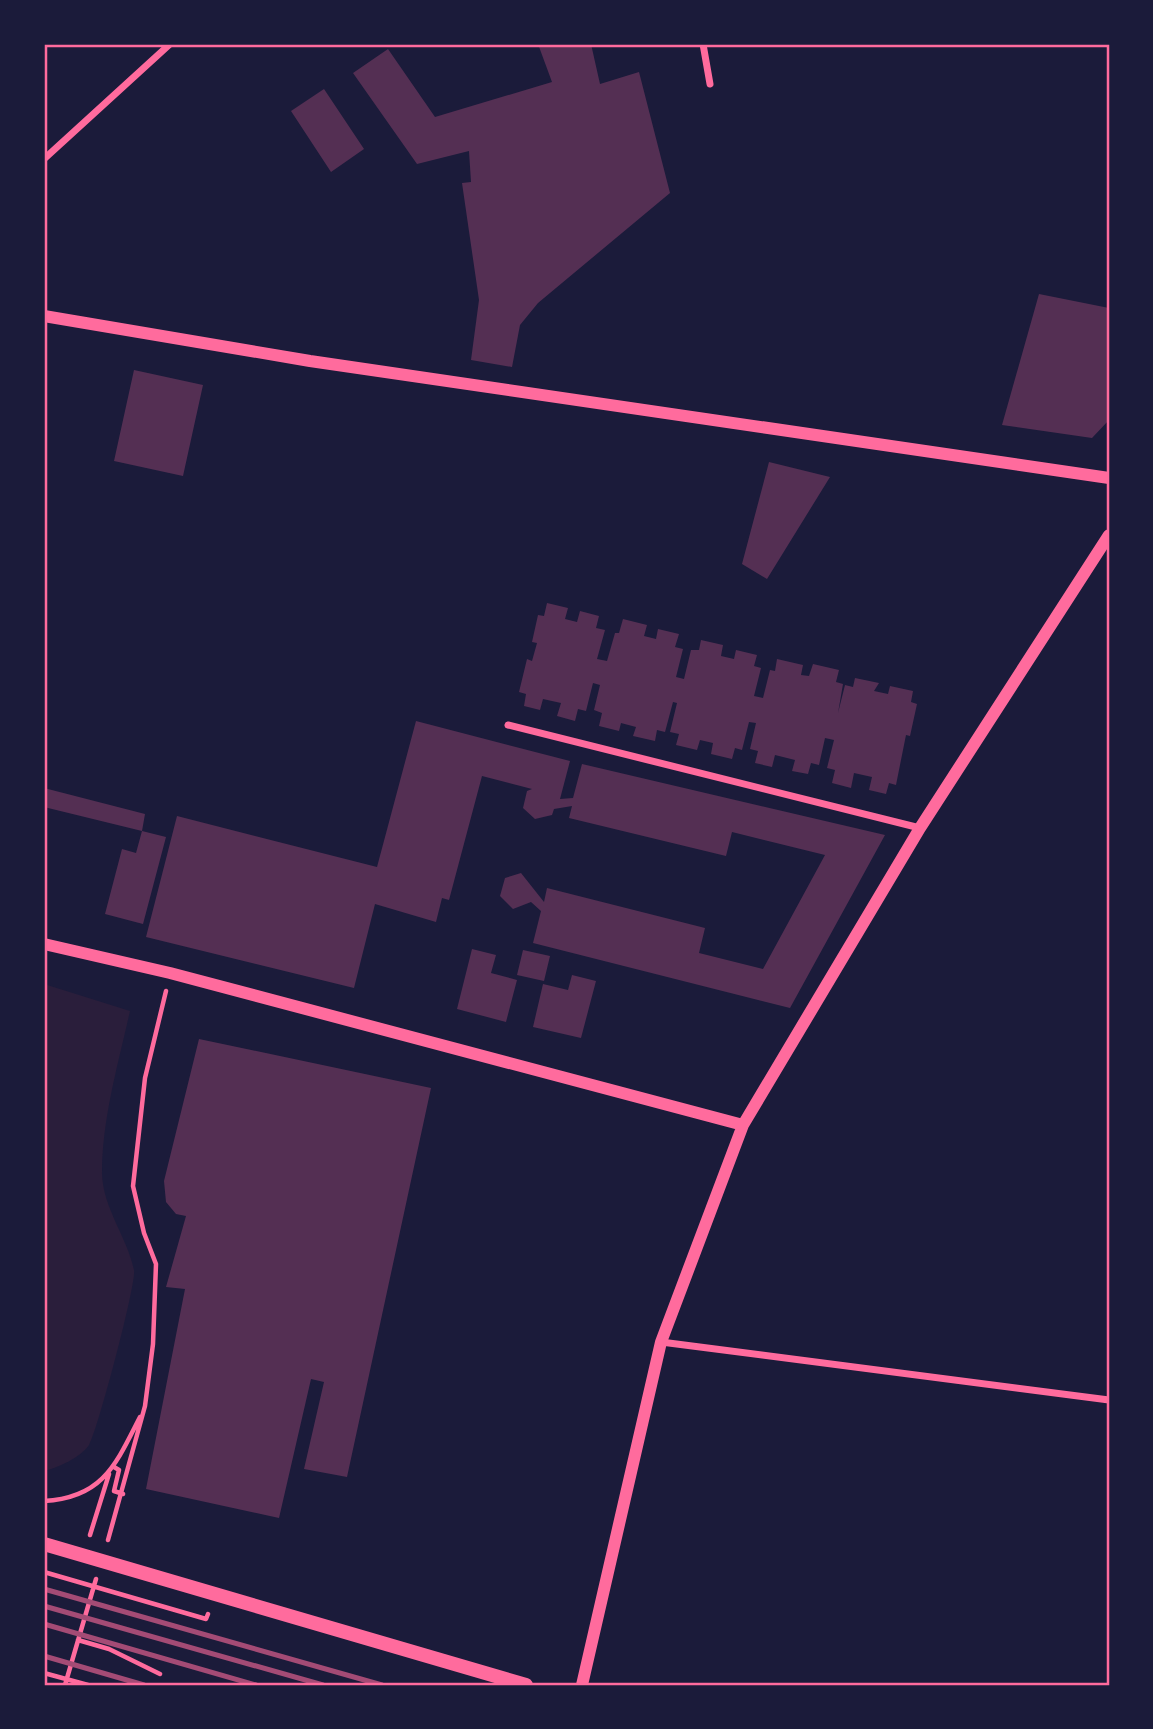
<svg xmlns="http://www.w3.org/2000/svg" width="1153" height="1729" font-family="Inter,sans-serif">
<style>
.green{fill:#2a1e3b}
.building{fill:#542f53}
.lines{fill:none;stroke-linecap:round;stroke-linejoin:round}
.path{stroke:#ff6b9d;stroke-width:4.5}
.minor{stroke:#ff6b9d;stroke-width:7}
.tertiary{stroke:#ff6b9d;stroke-width:12}
.secondary{stroke:#ff6b9d;stroke-width:14}
.rail{stroke:#a44b75;stroke-width:5}
.neatline{fill:none;stroke:#ff6b9d;stroke-width:2.5}
</style>
<rect width="100%" height="100%" fill="#1b1b3a"/>
<!-- green -->
<path class="green" d="M44,984L130,1011C118,1065 102,1119 102,1174C103,1208 127,1237 134,1270C137,1282 97,1433 89,1445C81,1457 58,1468 44,1471Z"/>
<!-- building -->
<path class="building" d="M538,44H591L600,84L639,72L670,193L538,303L520,325L512,367L471,360L479,300L462,183L471,182L469,151L417,164L353,73L388,49L435,117L552,82Z
M324,89L364,149L331,172L291,111Z
M1039,294L1109,308V420L1092,438L1002,425Z
M134,370L203,385L183,476L114,461Z
M769,462L830,477L767,579L742,564Z
M547,603L568,608L565,619L577,622L580,611L599,616L596,628L605,630L597,659L607,661L615,633H619L623,619L647,625L644,636L656,639L658,629L679,634L675,647L683,649L676,677L684,679L691,650H699L701,640L723,645L721,656L734,659L736,650L757,655L754,666L761,668L754,696L763,698L770,670L775,671L777,659L803,665L801,675L809,676L813,664L839,670L836,682L843,684L838,713L845,685L853,687L855,678L879,683L874,691L888,694L890,686L913,691L911,702L917,704L910,736L906,735L896,785L889,783L886,794L869,790L872,777L854,773L851,788L832,783L835,770L827,768L834,740L825,738L819,765L811,763L808,774L792,771L795,760L775,755L772,767L755,763L758,751L750,749L756,723L749,722L742,750L735,748L732,759L711,754L713,743L700,740L697,750L676,745L679,734L670,732L677,703L673,702L665,732L657,730L655,741L633,736L636,727L621,723L619,731L599,726L602,713L594,710L600,685L593,683L586,711L578,709L575,721L557,716L561,703L543,699L540,710L524,706L526,694L519,692L527,659L532,661L537,643L532,642L538,615L544,616Z
M416,721L570,761L560,799L573,798L582,764L885,835L790,1008L533,943L541,911L531,902L513,909L500,896L505,878L521,873L544,902L547,888L705,928L699,953L763,969L825,855L732,832L726,856L569,818L572,806L554,809L552,815L535,819L523,808L527,791L532,789L482,776L449,900L442,898L436,922L375,904L354,988L146,937L177,816L377,867Z
M44,788L145,814L142,831L44,807Z
M142,831L166,837L143,924L105,914L122,849L136,853Z
M472,949L496,955L491,973L517,980L506,1022L457,1009Z
M523,950L550,956L544,981L517,975Z
M572,975L596,981L581,1038L533,1027L543,984L568,990Z
M199,1039L431,1088L347,1477L304,1469L324,1382L311,1379L279,1518L146,1489L185,1289L166,1287L186,1216L176,1214L166,1202L164,1181Z"/>
<g class="lines">
<!-- path -->
<path class="path" d="M114,1467L119,1470L114,1491L123,1494
M44,1501C103,1498 116,1464 140,1417
M90,1535L109,1474
M108,1540L145,1406L153,1344L156,1264L144,1233L133,1186L145,1078L166,991
M44,1572L206,1619L208,1614
M78,1640L109,1649L160,1674
M44,1673L88,1685
M65,1685L96,1579"/>
<!-- minor -->
<path class="minor" d="M703,44L710,84
M44,159L170,44
M508,725L920,828
M661,1342L1109,1400"/>
<!-- tertiary -->
<path class="tertiary" d="M44,316L310,361L1109,478
M44,944L170,973L743,1125
M582,1685L661,1342L743,1125L920,828L1109,535"/>
<!-- secondary -->
<path class="secondary" d="M44,1544L526,1685"/>
<!-- rail -->
<path class="rail" d="M44,1589L382,1685
M44,1606L323,1685
M44,1624L256,1685
M44,1656L144,1685"/>
</g>
<!-- border -->
<rect width="1153" height="1729" fill="none" stroke="#1b1b3a" stroke-width="91"/>
<rect x="46" y="46" width="1062" height="1638" class="neatline"/>
</svg>
